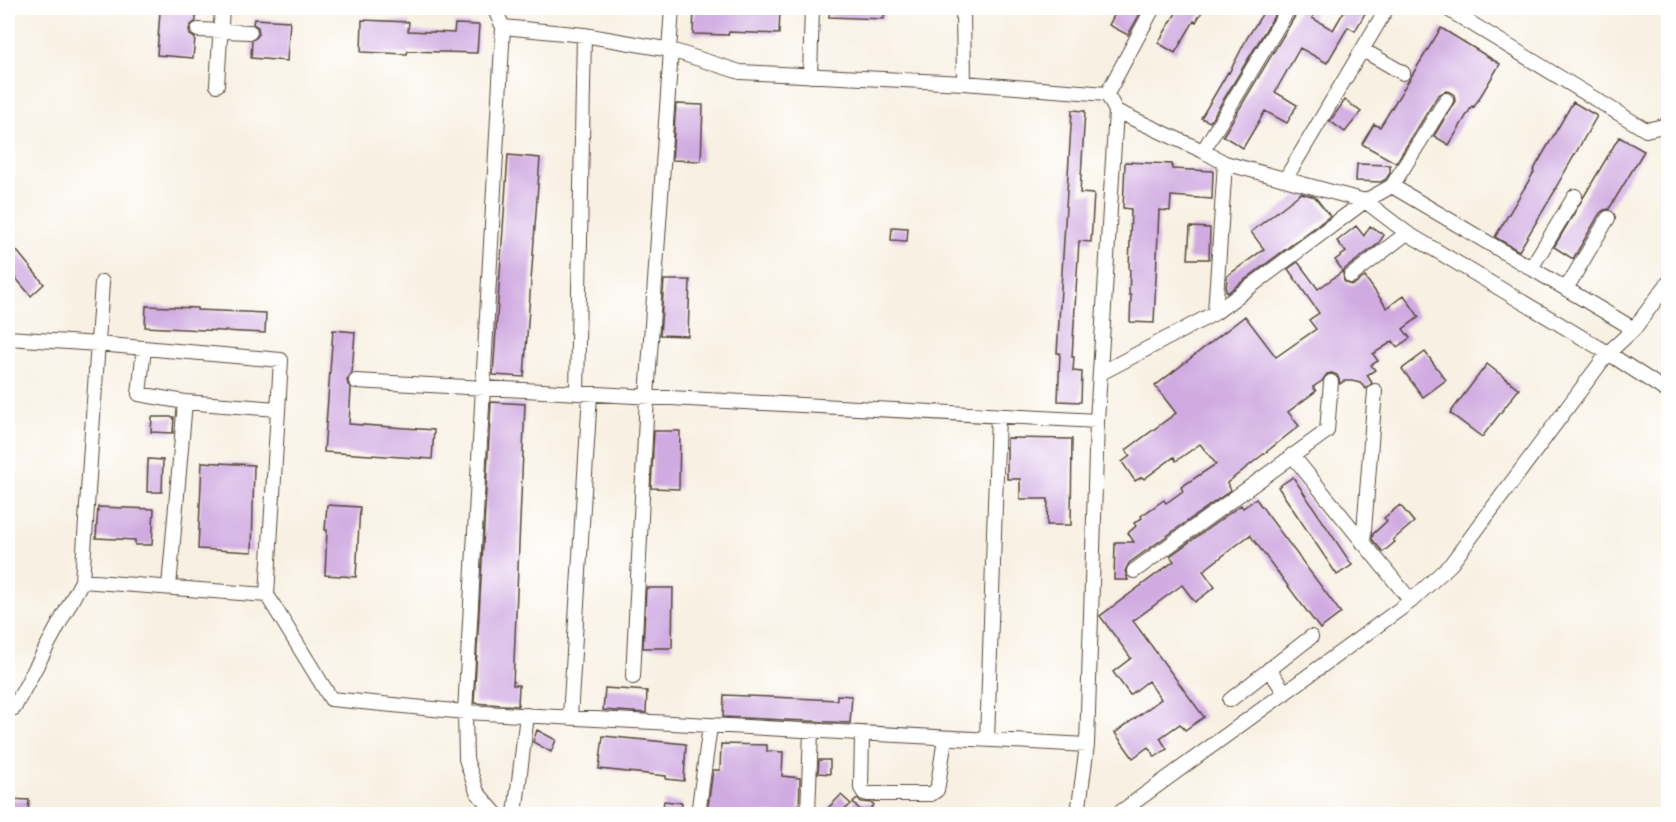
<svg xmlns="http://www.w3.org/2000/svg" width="1676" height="822" font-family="'Comic Neue',sans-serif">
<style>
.building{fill:#d0abe1}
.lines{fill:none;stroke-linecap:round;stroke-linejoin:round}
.minor-casing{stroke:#57483b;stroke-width:16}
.minor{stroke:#fff;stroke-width:14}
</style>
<rect width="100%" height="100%" fill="#fff"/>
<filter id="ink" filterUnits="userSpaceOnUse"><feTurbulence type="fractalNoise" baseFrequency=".0167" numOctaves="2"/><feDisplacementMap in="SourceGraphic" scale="12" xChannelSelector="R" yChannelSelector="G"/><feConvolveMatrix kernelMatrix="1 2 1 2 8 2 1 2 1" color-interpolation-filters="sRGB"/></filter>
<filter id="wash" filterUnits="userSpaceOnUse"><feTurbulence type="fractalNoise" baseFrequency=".008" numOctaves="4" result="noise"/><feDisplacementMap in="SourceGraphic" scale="24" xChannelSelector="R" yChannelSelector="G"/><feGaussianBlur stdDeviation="1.35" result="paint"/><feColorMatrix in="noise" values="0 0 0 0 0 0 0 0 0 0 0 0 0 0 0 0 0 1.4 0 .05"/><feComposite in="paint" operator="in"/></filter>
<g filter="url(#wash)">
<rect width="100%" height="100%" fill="#f8f0e2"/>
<g id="blocks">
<!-- building -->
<path class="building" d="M830,8H885L884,19L829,17Z
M1118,8H1143L1128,35L1109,25Z
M1179,8H1204L1196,22L1194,21L1175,53L1158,43Z
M1266,8H1279L1210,122L1201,118L1228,72L1229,73L1247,38Z
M1298,8H1318L1312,18L1333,30L1346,8H1368L1355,31L1348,27L1327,63L1300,48L1275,92L1297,105L1287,123L1265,111L1243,148L1223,136L1297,13Z
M694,9L780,10L779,34L729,32L728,35L693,34Z
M160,11L196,14V21L191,25L189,29L190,35L195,38L193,58L157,55Z
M254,19L290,21L287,61L251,58L252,40L257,37L259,33L258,27L253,24Z
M362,20L409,22L408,31L454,33L455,24L479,25L477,53L408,51L407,54L361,52Z
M1441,28L1500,64L1474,107L1472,106L1449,145L1434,136L1455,101L1454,95L1450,92L1446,91L1438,95L1396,163L1362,144L1374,124L1380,127Z
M1345,100L1361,112L1345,132L1330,121Z
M1573,102L1597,116L1555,189H1556L1519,251L1495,237L1534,172L1533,171Z
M676,104L703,105L701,161L672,160Z
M1072,110L1085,111L1080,193L1094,194L1091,242L1079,241L1072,357H1074L1073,371L1082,372L1081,402L1058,401L1060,353H1057Z
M1619,137L1644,151L1609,209L1604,210L1600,213L1573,259L1554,247Z
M508,155L540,158L524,377L493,375Z
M1125,162L1172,164V169L1213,171L1212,199L1171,196L1170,211L1159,210L1154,323L1130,322L1131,295H1129L1130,269H1129L1131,209L1123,208Z
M1357,164L1390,165V173L1386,179L1381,182L1356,181Z
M1301,193L1315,197L1330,216L1227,293L1226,290L1227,276L1264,249L1251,232Z
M1356,226L1364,236L1370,226L1384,235L1378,244L1345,269L1343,273L1344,281L1348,284L1353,285L1365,277L1387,308L1404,295L1419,317L1403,329L1410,338L1397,347L1393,341L1373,354L1378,361L1371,365L1375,370L1367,375L1372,383L1366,389L1360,383L1352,381H1344L1340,384L1339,379L1337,375L1332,373L1327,374L1322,381L1313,387L1316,391L1288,412L1299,426L1227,483L1231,490L1129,563L1125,571L1128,580H1114L1115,542H1134L1128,533L1136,526L1134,523L1142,518L1141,516L1164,500L1166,503L1183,491L1181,487L1216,464L1200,444L1176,461L1174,457L1144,479L1142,477L1135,481L1122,462L1130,456L1126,450L1176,413L1155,386L1245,316L1276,357L1316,329L1309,320L1319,313L1288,269L1298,262L1318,289L1343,271L1335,260L1346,252L1337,241Z
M892,227L908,228L907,241L891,240Z
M1190,227L1210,228L1209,259H1188Z
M8,240L44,284L31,296L8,269Z
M664,280H690L688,336L660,335Z
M146,306L197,308V310L266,313L265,333L145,327Z
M333,330L355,332L352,373L347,380L348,385L351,388L349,424L434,430L432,459L324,452Z
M1425,352L1446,380L1423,397L1402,369Z
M1487,364L1519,389L1482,437L1450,413Z
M491,402L525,404L513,685H519L518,706L474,703Z
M152,417H174L173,433L151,432Z
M654,431H680L679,489L651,488Z
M1007,438L1072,439L1071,525H1047L1048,499H1020V479H1007Z
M148,459L163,460L162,492H147Z
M202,462L254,465L252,552L198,549Z
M1293,477L1352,565L1337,575L1278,487Z
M1256,499L1341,613L1320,629L1250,535L1203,571L1215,587L1195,602L1182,585L1133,621L1204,717L1185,730L1180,724L1160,738L1167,749L1155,757L1148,747L1133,758L1115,733L1161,699L1148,681L1130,695L1113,672L1131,658L1100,616L1174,561L1170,556L1241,505L1243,508Z
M327,505L360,507L356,577L325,575L327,530H325Z
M1400,505L1414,522L1393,540L1395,542L1383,552L1372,539L1373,534L1387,521L1384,518Z
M98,507L154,509L152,545H135V540L96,538Z
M646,588H673L672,648H643Z
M605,688L647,691L646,713L603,710Z
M724,695L837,700V695L852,696L850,723L723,717Z
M537,730L556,740L551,752L533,742Z
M603,736L686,744L684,781L666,779V776L599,769Z
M721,744L767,745V751L783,752L782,776L800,778L799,814H726L707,813L713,770H720Z
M819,760H830V774L818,773Z
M841,795L851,804L840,814H835L828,808Z
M8,799L29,800L28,814H8Z
M857,799L862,802L872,803L874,805L865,814L853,803Z
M664,801L682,803L681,814H662Z"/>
</g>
</g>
<g filter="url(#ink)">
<use href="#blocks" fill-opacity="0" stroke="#57483b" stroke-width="1.5"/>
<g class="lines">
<defs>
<path id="minor" d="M494,8L503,27L465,712L466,759L477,792L496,814
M963,8L964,83
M1446,8L1646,130L1668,125
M503,27L584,35L671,50L740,72L964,83L1107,94L1116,111L1203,151L1225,163L1365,201L1407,233L1608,353L1668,392
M198,30L250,32
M669,50L672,8
M1363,50L1403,73
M810,76L812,8
M217,85L222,8
M1107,94L1153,8
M1203,151L1289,8
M1286,178L1387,8
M1392,186L1634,329
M1531,268L1575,196
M1351,276L1407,233
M1566,289L1608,218
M1215,313L1225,163
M8,338L98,344L281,360L267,595
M144,348L139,394L185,402L278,409
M1101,373L1215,313L1365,201L1392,186L1446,100
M356,381L1097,421
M577,393L584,35
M1292,455L1411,601
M1363,543L1375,391
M1134,571L1327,431L1331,382
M82,581L267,595L331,699L465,712L1087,745
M169,587L185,402
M1269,669L1285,693
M633,677L647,397L671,50
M1230,700L1311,637
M8,708H14L82,581L102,282
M570,717L590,394
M862,734L861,788L864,793L868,794H931L937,790L938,785L945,738
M987,740L998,416
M515,814L527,715
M698,814L710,726
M808,814L811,731
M1078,814L1087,745L1097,421L1116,111
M1118,814L1411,601L1451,564L1608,353L1634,329L1668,283"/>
</defs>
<!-- minor casing -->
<use href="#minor" class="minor-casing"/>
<!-- minor -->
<use href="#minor" class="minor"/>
</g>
</g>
<!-- margin -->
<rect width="1676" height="822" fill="none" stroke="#fff" stroke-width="30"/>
</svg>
